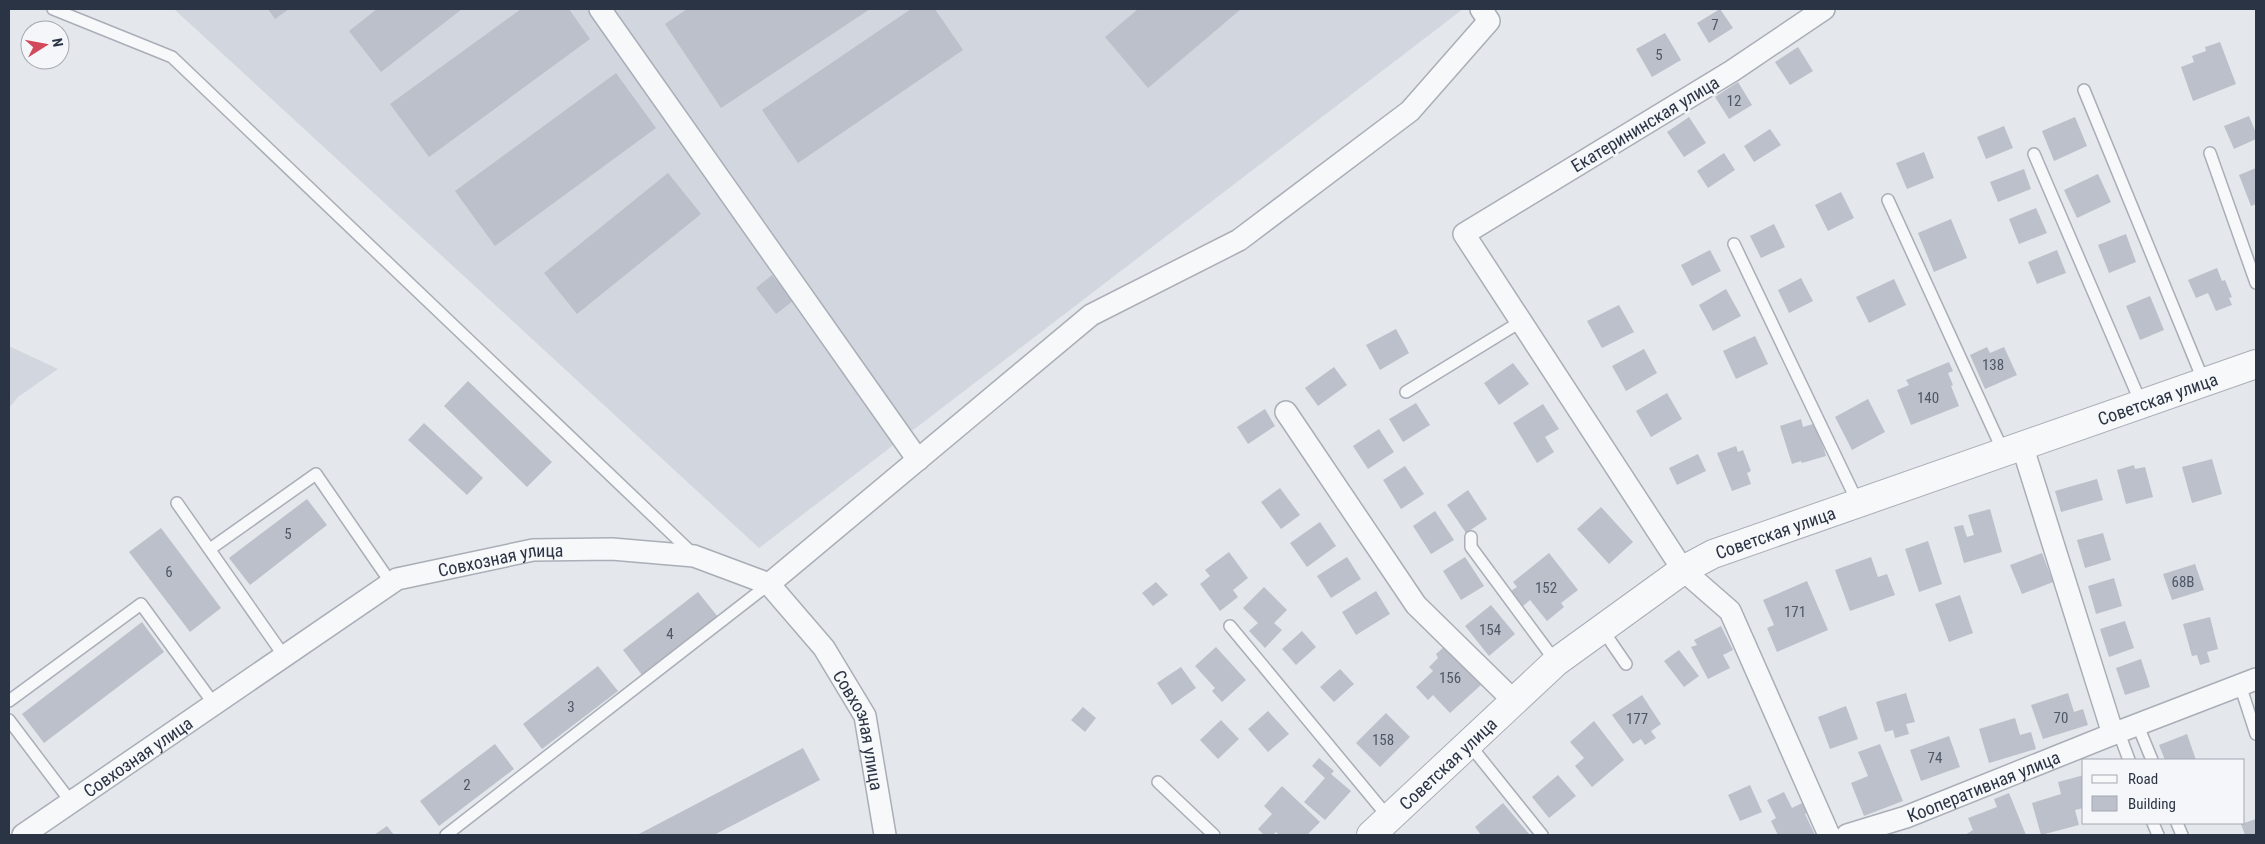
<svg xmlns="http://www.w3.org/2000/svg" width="2265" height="844" font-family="'Roboto Condensed',sans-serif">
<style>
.built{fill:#d2d6de}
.building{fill:#bbc0ca}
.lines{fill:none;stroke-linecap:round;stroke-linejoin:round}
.service-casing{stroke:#a9aeb7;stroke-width:14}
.minor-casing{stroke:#a9aeb7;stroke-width:24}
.tertiary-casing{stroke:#a9aeb7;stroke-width:30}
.service{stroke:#f7f8fa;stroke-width:11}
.minor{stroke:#f7f8fa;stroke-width:21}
.tertiary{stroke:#f7f8fa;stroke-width:28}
.labels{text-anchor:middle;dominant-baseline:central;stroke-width:5;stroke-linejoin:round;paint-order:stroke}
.number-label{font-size:15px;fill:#4f5766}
.street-label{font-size:18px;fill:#2b3445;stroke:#f4f6f9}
</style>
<rect width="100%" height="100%" fill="#e4e7ec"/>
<!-- built -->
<path class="built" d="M174,9H1463L759,548Z
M9,346L58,369L18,397L9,408Z"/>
<!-- building -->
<path class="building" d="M268,9H289L275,19Z
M377,9H462L381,72L349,31Z
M521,9H569L590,39L429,157L390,104Z
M687,9H870L721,108L665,24Z
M911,9H935L963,50L798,163L762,110Z
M1138,9H1241L1148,88L1105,37Z
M1720,9L1733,28L1709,43L1697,23Z
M1665,33L1681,60L1652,77L1636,49Z
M2220,42L2236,84L2193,101L2181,67L2194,62L2192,56L2206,51L2205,47Z
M1798,47L1813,71L1790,85L1775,62Z
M616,73L656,128L495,246L455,191Z
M1738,82L1752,105L1729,119L1715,97Z
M2249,116L2256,133V139L2234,149L2224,126Z
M1689,117L1706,143L1684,157L1667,132Z
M2075,117L2087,146L2054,161L2042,131Z
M2004,126L2013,148L1986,159L1977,137Z
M1770,129L1781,145L1754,162L1744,146Z
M1924,152L1934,178L1907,189L1896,163Z
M1724,153L1735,170L1708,188L1697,171Z
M2256,168V204L2251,206L2239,175Z
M2024,169L2031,189L1998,202L1990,182Z
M668,173L701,214L577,314L544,273Z
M2098,174L2111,202L2077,218L2064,190Z
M1841,192L1854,218L1828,231L1815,205Z
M2036,208L2047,233L2019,244L2009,219Z
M1951,219L1967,258L1934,272L1918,233Z
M1774,224L1785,247L1761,258L1750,236Z
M2126,234L2136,262L2109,273L2098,245Z
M1710,250L1721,271L1692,286L1681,265Z
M2057,250L2066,273L2037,284L2028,262Z
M2217,268L2222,281L2225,280L2232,297L2229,298L2232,305L2216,311L2208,293L2196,298L2188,280Z
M772,275L793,301L776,314L756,288Z
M1801,278L1813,301L1789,313L1778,290Z
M1894,279L1906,305L1869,323L1856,297Z
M1726,289L1741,316L1713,331L1699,305Z
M2150,296L2164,330L2140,340L2126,306Z
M1619,305L1634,332L1602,348L1587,321Z
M1396,329L1409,353L1380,370L1366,345Z
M1755,336L1768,364L1736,379L1723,351Z
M1987,347L1990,353L2004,347L2017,375L1985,389L1970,355Z
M1644,349L1657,373L1626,391L1612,366Z
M1949,362L1953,371L1948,373L1953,385L1951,386L1959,406L1911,425L1897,390L1909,385L1906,380Z
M1513,363L1529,384L1499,405L1484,383Z
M1334,367L1347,385L1318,406L1305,388Z
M468,381L552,462L527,487L444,406Z
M1667,393L1682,419L1651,437L1636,411Z
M1868,399L1885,432L1852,450L1835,417Z
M1416,403L1430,425L1403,442L1389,419Z
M1543,404L1559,429L1545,437L1554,452L1537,463L1513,423Z
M1265,409L1275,426L1248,444L1237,427Z
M1801,419L1803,427L1816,423L1826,456L1802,463L1801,461L1792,464L1780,426Z
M424,423L483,478L467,495L408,440Z
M1379,429L1394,452L1368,469L1353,446Z
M1736,446L1738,452L1743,450L1751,471L1747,473L1751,484L1732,491L1717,453Z
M1698,454L1706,471L1677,485L1669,468Z
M2212,459L2222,494L2192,503L2182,467Z
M2134,465L2135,469L2145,467L2153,497L2126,504L2117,470Z
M1405,466L1424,494L1401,509L1383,480Z
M2097,479L2103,500L2061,512L2055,491Z
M1280,488L1300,515L1281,529L1261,502Z
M1468,490L1487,519L1466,533L1447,505Z
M307,499L327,525L250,585L229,558Z
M1601,507L1633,542L1609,564L1577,529Z
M1990,509L2002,552L1964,563L1954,527L1963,525L1967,537L1974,535L1968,515Z
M1435,511L1454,540L1431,554L1413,526Z
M1320,522L1336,546L1307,567L1290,543Z
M161,528L221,608L190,632L129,552Z
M2103,533L2111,560L2085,568L2077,540Z
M1928,541L1942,584L1919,592L1905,549Z
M1229,552L1248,578L1233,590L1238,597L1220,611L1200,584L1210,576L1205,570Z
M1549,553L1578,590L1561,603L1564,607L1547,621L1530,600L1523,606L1511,591L1517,587L1513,582Z
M2042,553L2053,582L2022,594L2010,565Z
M1347,557L1361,579L1331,598L1317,576Z
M1465,557L1484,586L1461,600L1443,571Z
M1871,557L1878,577L1887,574L1895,595L1850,611L1835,570Z
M2195,564L2204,590L2172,600L2163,574Z
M2114,578L2122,606L2096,614L2088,586Z
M1807,581L1828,630L1777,652L1767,628L1774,625L1763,600Z
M1156,582L1168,595L1153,606L1142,593Z
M1264,587L1287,610L1274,623L1282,630L1265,648L1249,631L1258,623L1243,608Z
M1376,591L1390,614L1356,635L1342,612Z
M698,592L718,617L642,675L623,650Z
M1960,595L1973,633L1949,642L1935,604Z
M1491,605L1515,634L1489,656L1465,626Z
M2210,617L2218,649L2207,652L2210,662L2200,665L2197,655L2192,656L2183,624Z
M2125,621L2134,648L2109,657L2100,629Z
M142,622L164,652L44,743L22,714Z
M1721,626L1733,650L1723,655L1730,668L1708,679L1691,647L1697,645L1694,640Z
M1302,631L1316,647L1296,665L1282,649Z
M1445,646L1481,685L1450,713L1433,695L1428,700L1416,687L1433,671L1429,667L1438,658L1436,654Z
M1216,647L1246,680L1222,702L1212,691L1215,688L1195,666Z
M1679,650L1699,676L1684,687L1664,661Z
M2141,659L2150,687L2125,695L2116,668Z
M598,666L618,691L542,749L523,724Z
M1181,667L1196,688L1172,705L1157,683Z
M1340,669L1354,684L1334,702L1320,687Z
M1906,693L1915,722L1906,724L1909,734L1895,738L1893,730L1885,732L1876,702Z
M2068,693L2074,712L2083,709L2088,725L2043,739L2031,705Z
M1642,695L1661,724L1651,731L1656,738L1645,745L1641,739L1633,744L1612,715Z
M1846,706L1858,739L1830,749L1818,717Z
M1083,707L1096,718L1085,732L1071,720Z
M1268,711L1289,734L1268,752L1248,729Z
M1386,713L1410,737L1380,767L1356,743Z
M2015,718L2020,735L2031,732L2036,749L1989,763L1979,729Z
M1221,720L1239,739L1218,759L1200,740Z
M1594,721L1624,760L1592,787L1575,766L1584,758L1570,742Z
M2187,734L2196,760H2165L2159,745Z
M1949,736L1960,767L1921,781L1910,750Z
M495,744L514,769L439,826L420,801Z
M1880,744L1903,801L1864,816L1851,783L1868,776L1858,752Z
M803,748L820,780L714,835H637Z
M1319,758L1334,771L1331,774L1351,791L1325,820L1304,802L1325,778L1312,766Z
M1558,775L1576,796L1549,818L1532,797Z
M2084,775V808L2075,810L2079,825L2041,835L2032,803L2061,794L2058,782Z
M1750,785L1762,812L1740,821L1728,795Z
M1282,786L1320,822L1307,835H1279L1276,832L1273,835H1264L1258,829L1272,814L1264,806Z
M1784,792L1792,808L1804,802L1809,812L1805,814L1815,835H1778L1771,821L1776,818L1767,800Z
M2009,793L2026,835H1965L1973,830L1968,818L1997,807L1994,799Z
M1503,803L1530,835H1481L1475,827Z
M2256,819V835H2245L2241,824Z
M387,826L394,835H374Z"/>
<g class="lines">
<defs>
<path id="service" d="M53,9L172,57L693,554
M2084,90L2204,382
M2210,153L2256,283
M2034,154L2141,403
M1888,200L2003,451
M1734,244L1858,503
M1406,392L1520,322
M177,503L284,656
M1471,537V547L1556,662
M210,549L316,474L391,583
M1230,626L1389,818
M1602,629L1626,664
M2240,685L2256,734
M9,701L141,604L214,704
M9,720L71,802
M2138,726L2152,760
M2119,733L2129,760
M1469,744L1542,835
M1158,782L1214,835
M2153,823L2158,835
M2177,823L2182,835
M446,835L769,584"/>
<g id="minor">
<path d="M600,9L918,460"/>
<path d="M1824,9L1732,71L1464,234L1683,570L1730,611L1829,835"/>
<path d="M1286,412L1416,605L1514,701"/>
<path d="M2022,445L2113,734"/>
<path d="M769,584L1091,315L1239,240L1410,111L1489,21L1481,9"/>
<path id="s1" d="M23,835L397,579L533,550L612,549L694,556L769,584L824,648L865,716L885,835"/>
<path id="s2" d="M1847,835L1906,817L2113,734L2256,679"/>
</g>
<g id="tertiary">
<path id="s3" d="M1371,835L1556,662L1683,570L1713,554L2256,364"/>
</g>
</defs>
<!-- service casing -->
<use href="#service" class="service-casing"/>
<!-- minor casing -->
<use href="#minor" class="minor-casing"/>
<!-- tertiary casing -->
<use href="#tertiary" class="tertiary-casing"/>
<!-- service -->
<use href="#service" class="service"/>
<!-- minor -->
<use href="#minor" class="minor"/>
<!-- tertiary -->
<use href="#tertiary" class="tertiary"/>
</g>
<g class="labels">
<!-- number labels -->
<g class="number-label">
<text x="1715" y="25">7</text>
<text x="1659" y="55">5</text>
<text x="1734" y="101">12</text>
<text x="1993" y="365">138</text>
<text x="1928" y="398">140</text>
<text x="288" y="534">5</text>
<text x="169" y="572">6</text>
<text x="2183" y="582">68В</text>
<text x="1546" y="588">152</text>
<text x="1795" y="612">171</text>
<text x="1490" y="630">154</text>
<text x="670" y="634">4</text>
<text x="1450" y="678">156</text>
<text x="571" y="707">3</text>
<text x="2061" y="718">70</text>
<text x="1637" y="719">177</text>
<text x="1383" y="740">158</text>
<text x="1935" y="758">74</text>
<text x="467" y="785">2</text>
</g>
<!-- street labels -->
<g class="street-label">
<text transform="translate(1645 124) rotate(-31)">Екатерининская улица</text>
<text stroke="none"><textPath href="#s3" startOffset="915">Советская улица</textPath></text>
<text stroke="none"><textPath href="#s3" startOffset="510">Советская улица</textPath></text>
<text stroke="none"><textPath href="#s1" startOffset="559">Совхозная улица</textPath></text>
<text stroke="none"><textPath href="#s1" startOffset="1009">Совхозная улица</textPath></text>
<text stroke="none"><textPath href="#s1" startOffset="139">Совхозная улица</textPath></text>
<text stroke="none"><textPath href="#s3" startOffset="105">Советская улица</textPath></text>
<text stroke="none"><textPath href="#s2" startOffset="145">Кооперативная улица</textPath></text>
</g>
</g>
<!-- border -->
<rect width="2265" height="844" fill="none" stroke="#2b3445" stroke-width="20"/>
<!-- legend -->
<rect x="2082" y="759" width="162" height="65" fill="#f4f6f9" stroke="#a4a8b1"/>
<rect x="2092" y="775" width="25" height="8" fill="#f7f8fa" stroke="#a4a8b1"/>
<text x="2128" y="784" font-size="15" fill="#2b3445">Road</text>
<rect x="2092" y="796" width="25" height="15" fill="#bbc0ca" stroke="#a4a8b1"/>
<text x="2128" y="809" font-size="15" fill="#2b3445">Building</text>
<!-- north arrow -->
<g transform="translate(45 45) rotate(79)"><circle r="24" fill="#f4f6f9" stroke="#a4a8b1"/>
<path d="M0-4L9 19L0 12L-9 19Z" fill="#d1495b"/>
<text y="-8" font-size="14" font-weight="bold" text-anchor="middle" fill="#2b3445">N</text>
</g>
</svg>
